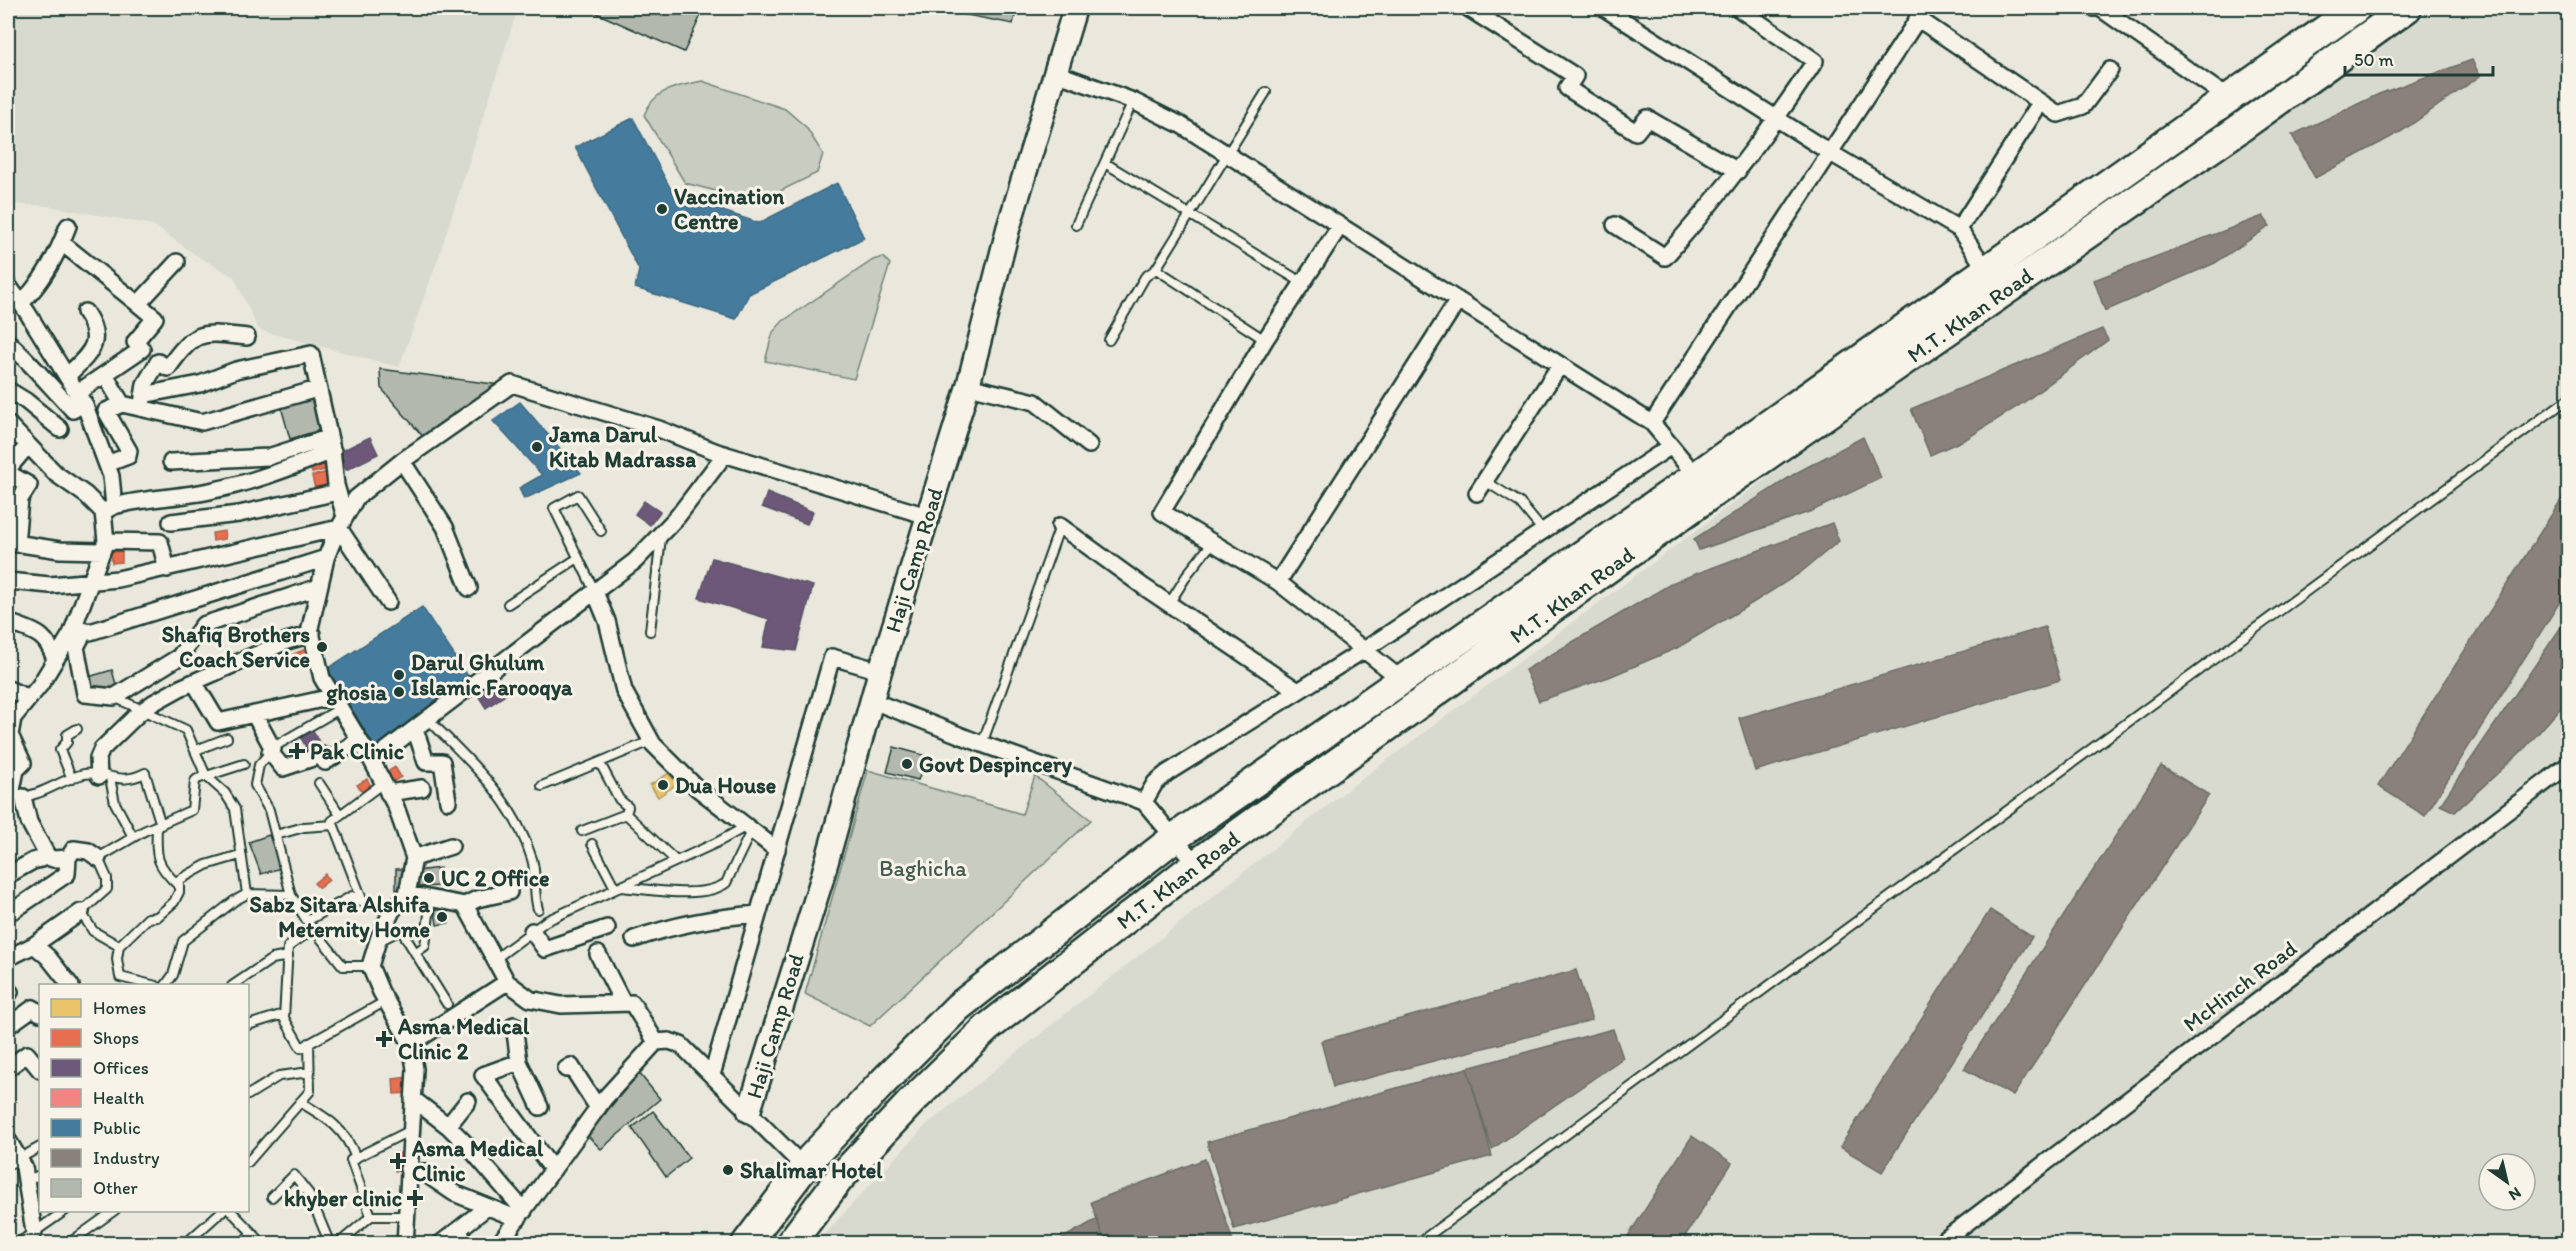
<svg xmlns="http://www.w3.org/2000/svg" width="2576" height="1251" font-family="Itim,sans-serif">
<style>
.built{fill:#d9dacf;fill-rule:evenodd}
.green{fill:#c8ccc1;stroke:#74847a;stroke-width:1.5}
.homes{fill:#e9c46a;stroke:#ac9c5a;stroke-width:1.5}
.shops{fill:#e76f51;stroke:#ab6048;stroke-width:1.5}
.offices{fill:#6d597a;stroke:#565165;stroke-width:1.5}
.health{fill:#f28482;stroke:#b36f6b;stroke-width:1.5}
.public{fill:#457b9d;stroke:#3a687e;stroke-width:1.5}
.industry{fill:#8a817c;stroke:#6a6d66;stroke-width:1.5}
.building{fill:#b2b8ae;stroke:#1f3d34;stroke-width:1.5}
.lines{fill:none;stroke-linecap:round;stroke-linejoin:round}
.lane-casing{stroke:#1f3d34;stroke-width:12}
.street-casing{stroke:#1f3d34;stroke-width:20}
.secondary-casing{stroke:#1f3d34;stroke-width:27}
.highway-casing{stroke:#1f3d34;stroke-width:33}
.lane{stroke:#f7f3e8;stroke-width:8}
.street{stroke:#f7f3e8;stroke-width:15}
.secondary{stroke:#f7f3e8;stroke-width:22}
.highway{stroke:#f7f3e8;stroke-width:28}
.poi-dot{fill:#1f3d34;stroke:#f7f3e8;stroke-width:2}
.labels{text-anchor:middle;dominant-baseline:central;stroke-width:6;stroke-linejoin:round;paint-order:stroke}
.poi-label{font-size:22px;font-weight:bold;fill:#1f3d34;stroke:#f7f3e8;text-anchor:start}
.street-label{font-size:22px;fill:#1f3d34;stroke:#f7f3e8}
.park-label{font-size:22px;fill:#415a50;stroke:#f7f3e8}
</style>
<rect width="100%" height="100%" fill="#eae8dd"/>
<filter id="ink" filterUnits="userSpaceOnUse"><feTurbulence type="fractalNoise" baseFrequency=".0167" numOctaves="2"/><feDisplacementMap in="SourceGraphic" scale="12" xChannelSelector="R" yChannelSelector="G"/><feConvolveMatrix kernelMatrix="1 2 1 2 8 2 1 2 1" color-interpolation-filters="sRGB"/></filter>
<g filter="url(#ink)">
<!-- built -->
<path class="built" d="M8,8H518L438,259L399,367L262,331L257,327L234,277L196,255L153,225L47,206L8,204Z
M2436,8H2568V1243L815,1244L927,1124L1352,786L1799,454ZM2489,1164H2525V1200H2489Z"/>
<!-- green -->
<path class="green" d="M702,81L785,109L806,127L823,154L817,173L758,202L685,183L644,115C655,88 676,87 702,81Z
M883,257L890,264L854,379L765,361L773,332L783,321L873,260Z
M868,770L1022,814L1035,776L1091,820L870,1026L805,994Z"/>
<!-- homes -->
<path class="homes" d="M669,773L677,784L658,797L650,785Z"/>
<!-- shops -->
<path class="shops" d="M327,458L329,469L312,473L309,463Z
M328,472L331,485L315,489L312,476Z
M224,531L225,539L213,541L212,533Z
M122,551V562L112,563L111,552Z
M306,649L310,659L295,665L291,655Z
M395,767L401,777L392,782L387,772Z
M367,779L371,786L362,792L357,785Z
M325,874L329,880L319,888L314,883Z
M408,1077L410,1093L394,1094L393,1079Z"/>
<!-- offices -->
<path class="offices" d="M370,437L378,454L346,470L337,453Z
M767,493L813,512L807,524L762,507Z
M644,501L660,512L650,525L635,514Z
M712,558L813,586L796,651L763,647L769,619L699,598Z
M498,680L508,693L486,708L477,694Z
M312,729L321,745L309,753L300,736Z"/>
<!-- health -->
<path class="health" d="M396,1153L406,1154V1172L395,1171Z"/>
<!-- public -->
<path class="public" d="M633,118L674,195L759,223L837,183L864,238L749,294L736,319L635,288L639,270L575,147Z
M520,402L581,473L524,499L519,488L542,475L493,421Z
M422,607L472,682L375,750L327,669Z"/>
<!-- industry -->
<path class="industry" d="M2472,60L2480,76L2402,131L2315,178L2292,135L2379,94Z
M2263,216L2270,226L2215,263L2105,311L2094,280Z
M2102,329L2108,340L2023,403L1966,439L1930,455L1911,409Z
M1863,437L1881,478L1812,511L1699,550L1694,539L1796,473Z
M2568,489V589L2425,816L2378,786Z
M1832,523L1839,541L1800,573L1754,602L1677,648L1609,677L1539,701L1525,670L1674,582Z
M2563,624L2568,628V700L2524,749L2455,812L2440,805Z
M2045,627L2060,680L1755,771L1739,718Z
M2161,766L2209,795L2013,1096L1964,1069Z
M1990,910L2032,937L1882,1172L1840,1147Z
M1576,970L1592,1020L1333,1087L1321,1041Z
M1613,1029L1623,1058L1492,1149L1467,1068Z
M1467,1068L1492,1156L1234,1229L1207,1142Z
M1692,1136L1732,1163L1680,1244H1623Z
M1205,1159L1234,1244H1105L1091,1202Z
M1097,1219L1105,1244H1052Z"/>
<!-- building -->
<path class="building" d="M585,8H690L702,13L684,52Z
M931,8H1017L1013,24Z
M380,369L501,385L426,440L381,388Z
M312,395L320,430L290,439L280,403Z
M112,670L117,688L89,692L85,678Z
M894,747L927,756L918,780L887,772Z
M269,835L281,868L261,874L249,842Z
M440,868L442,886L419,887L416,871Z
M396,869H410L405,893L396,889Z
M447,909L449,923L437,925L435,910Z
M639,1073L660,1099L601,1149L587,1135Z
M653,1111L689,1158L666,1177L632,1128Z"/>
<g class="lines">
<defs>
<path id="lane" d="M2567,8L2568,13
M1105,163L1303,283
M1076,225L1133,101
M1156,269L1265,340
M1109,340L1145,277L1156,269L1266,92
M1485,481L1520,503L1543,531
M595,592L554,508L578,495L601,531
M508,604L578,558
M1169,604L1189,572L1213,542
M650,631L661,538
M114,697L186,730L206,776L225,793L235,809L247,894
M428,719C471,763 513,798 532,859C537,876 533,893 538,909
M982,744L1060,526
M196,750L227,738
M600,763L619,799L628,807L626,814
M110,778L115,803L133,837
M72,779L60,750L67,742V735L77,729
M319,783L340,815
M383,783L332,821L363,902L392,911
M542,786L651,741
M21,797C43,795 62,779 84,774C106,770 117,787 145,773L161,825
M157,826C156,857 155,864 179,886
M582,831L626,814L676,861
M276,835L304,827L333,825
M592,844L615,888
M620,887C649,889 703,900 726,883L751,831
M363,902L352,896L307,921L343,966H370
M307,921L291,895L269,810L255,785L259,765L277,745L334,712L341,711
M313,929L288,947L284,1018L301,1048L386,1001
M379,941L401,930L447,1004
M119,946L93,931L81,912L107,889V878L98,858L144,831L192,810L195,781L197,779L244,764
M415,953L425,946L431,898
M495,959L546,921L718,842L745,827
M156,986L120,977L117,959L119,946L148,918L157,917L174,902L179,892V880L206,865L240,855
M165,986L173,975L183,941L234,901L247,894L291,895
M232,986L272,959L288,956
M248,1025L284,1014
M248,1095L279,1076L310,1072
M300,1102C327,1118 344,1127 356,1158
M248,1162L310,1091L309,1043
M8,1165L40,1147
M25,1181L40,1175
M272,1197L294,1175L309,1194L330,1244
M230,1210L263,1244
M371,1216L351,1160L411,1130
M17,1244L66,1210
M74,1244L72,1241L115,1210
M185,1244L223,1210
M241,1244L252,1233
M338,1244L371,1216H406
M1417,1244L2568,399"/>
<path id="street" d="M1468,8L1575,76L1567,88L1636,132L1647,118L1738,171
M1604,8L1829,152L1959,229L1987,271
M2093,8H2100L2228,98
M1917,18L2058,114L2083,106L2110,70
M1056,73L1133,101L1181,125L1652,423L1696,476
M1615,225L1665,257C1721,194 1769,132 1815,61L1738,8
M1959,229L2040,103
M62,243L138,304L177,262
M8,285L27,312L82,401
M21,303C42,283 58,253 68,226
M8,342C31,363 51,387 73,410L84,403L111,476L114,506L103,512L106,541L71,634L40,685L13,718L10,735L23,763L16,770L11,795
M105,375L122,404
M67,376C89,354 106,343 85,312
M968,386L1035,402L1089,445
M8,390L26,401L60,429
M77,393L142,349L135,342L155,318L138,304
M143,395L200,384L236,370L311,354L332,449L336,485L345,517
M142,404L145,384L158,362L168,368C196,328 202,332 247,337
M1652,423L1925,8
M8,424L56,474L86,495L103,512
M402,461L445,527L469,588
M171,462L268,457L328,438
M107,464L128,456L129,451L106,411L122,404L202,422L317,389
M8,469L28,445
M8,473L29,485L20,499L16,544
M1477,493L1560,365
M114,506C147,497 181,498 214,490C255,482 294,466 333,451
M171,522L239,514L338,492
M1060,526L1144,587L1298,691
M106,541L160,542L167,569
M8,542L60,550L102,551
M8,581L50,585L118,579L339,528L388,602
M1278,582L1162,512L1265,340L1340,226
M595,592L607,621L624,691L653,744L697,788L777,850
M8,622C34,632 46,632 55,660
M77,629L90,632L326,558
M84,632L76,647L85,694L114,697L179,657L203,625L319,587
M1402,680L1278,582L1458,300
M194,682L218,722L332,697
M8,689L29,698
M873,701L982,744L1144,802L1196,864
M254,714L273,749
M415,729L426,762H442L448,801
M270,752L283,768L322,755L325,762L359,740
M372,761L635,561L678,516L725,454
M99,776L98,758L102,749L138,714L153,703L180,688L287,641L312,634
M388,793L422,788
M23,797L29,822L48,857L53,859L68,858L74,849L88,851L98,858
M1144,802L1155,783L1167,773L1364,650L1671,446
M414,858L451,846
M8,875L33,861L48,857
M407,894L465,905L507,982L530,999L561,1005L632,1003L656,1042
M465,905L477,899L509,892
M14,910L67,874L68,858
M532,931L545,949L607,928
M634,939C674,925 716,917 758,914
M34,945L48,957L71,986
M598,954L623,1003
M8,958L34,945L81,912
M8,993L10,992
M514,1025L519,1062L540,1107
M8,1026L33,1008L40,1013
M411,1044L507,982
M519,1062L483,1075L553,1170
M8,1068L27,1054L40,1070
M566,1069L571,1066L598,1108
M712,1075L832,657L880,671
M413,1099L448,1126L468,1146L524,1211
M448,1126L468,1101
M8,1140L24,1167L34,1232
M408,1169L423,1172L454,1193L518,1219
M459,1229L463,1240L462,1244
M405,1244L415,1069L411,1044L381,992L370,966L379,937L392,911L407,894L414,858L396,807L372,761L322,678L310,628L326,558L336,533L356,498L402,461L512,384L659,429L717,452L927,516
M440,1244L487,1207
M499,1244L604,1099L656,1042L669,1041L681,1045L804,1167
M1939,1244L2568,765"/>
<path id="secondary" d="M749,1111L821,882L880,671L968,386L1008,229L1075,8"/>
<path id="highway" d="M746,1244L811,1158L884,1081L958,1007L1174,838L1696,476L2356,8
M790,1244L839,1179L911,1102L987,1028L1196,864L1710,495L2236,131L2407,8"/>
</defs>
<!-- lane casing -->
<use href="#lane" class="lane-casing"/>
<!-- street casing -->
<use href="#street" class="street-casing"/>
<!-- secondary casing -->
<use href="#secondary" class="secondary-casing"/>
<!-- highway casing -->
<use href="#highway" class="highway-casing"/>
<!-- lane -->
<use href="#lane" class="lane"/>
<!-- street -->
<use href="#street" class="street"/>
<!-- secondary -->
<use href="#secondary" class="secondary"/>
<!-- highway -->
<use href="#highway" class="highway"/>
</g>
</g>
<!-- markers -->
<g class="poi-dot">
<circle cx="662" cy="209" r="6"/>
<circle cx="537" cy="447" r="6"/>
<circle cx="322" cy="647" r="6"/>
<circle cx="399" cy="675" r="6"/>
<circle cx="399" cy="692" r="6"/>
<path d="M294 742h6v6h6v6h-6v6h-6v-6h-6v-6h6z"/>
<circle cx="907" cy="764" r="6"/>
<circle cx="663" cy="785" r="6"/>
<circle cx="429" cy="878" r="6"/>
<circle cx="442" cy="917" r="6"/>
<path d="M381 1030h6v6h6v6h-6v6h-6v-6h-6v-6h6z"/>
<path d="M395 1152h6v6h6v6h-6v6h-6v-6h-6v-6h6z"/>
<circle cx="728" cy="1170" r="6"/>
<path d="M412 1189h6v6h6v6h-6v6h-6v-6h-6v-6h6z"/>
</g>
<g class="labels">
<!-- poi labels -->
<g class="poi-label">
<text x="674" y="196">Vaccination<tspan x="674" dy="25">Centre</tspan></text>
<text x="549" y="434">Jama Darul<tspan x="549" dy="25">Kitab Madrassa</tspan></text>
<text x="310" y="634" text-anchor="end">Shafiq Brothers<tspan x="310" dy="25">Coach Service</tspan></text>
<text x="411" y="662">Darul Ghulum<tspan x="411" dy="25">Islamic Farooqya</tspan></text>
<text x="387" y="692" text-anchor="end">ghosia</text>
<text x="310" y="751">Pak Clinic</text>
<text x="919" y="764">Govt Despincery</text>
<text x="675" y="785">Dua House</text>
<text x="441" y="878">UC 2 Office</text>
<text x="430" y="904" text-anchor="end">Sabz Sitara Alshifa<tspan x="430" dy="25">Meternity Home</tspan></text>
<text x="398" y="1026">Asma Medical<tspan x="398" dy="25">Clinic 2</tspan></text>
<text x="412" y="1148">Asma Medical<tspan x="412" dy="25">Clinic</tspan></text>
<text x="740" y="1170">Shalimar Hotel</text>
<text x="402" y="1198" text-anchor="end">khyber clinic</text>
</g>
<!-- street labels -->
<g class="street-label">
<text transform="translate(1970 315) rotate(-35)">M.T. Khan Road</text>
<text transform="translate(914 560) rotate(-73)">Haji Camp Road</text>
<text transform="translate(1572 595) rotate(-36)">M.T. Khan Road</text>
<text transform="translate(1178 880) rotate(-37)">M.T. Khan Road</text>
<text transform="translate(2240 986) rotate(-37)">McHinch Road</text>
<text transform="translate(775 1026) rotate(-73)">Haji Camp Road</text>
</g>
<!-- park labels -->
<g class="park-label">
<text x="923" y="868">Baghicha</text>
</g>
</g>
<!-- margin -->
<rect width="2576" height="1251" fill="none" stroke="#f7f3e8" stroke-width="30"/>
<rect x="15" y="15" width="2546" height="1221" fill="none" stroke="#1f3d34" stroke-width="2" filter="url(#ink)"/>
<!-- legend -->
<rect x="39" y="984" width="210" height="228" fill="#f7f3e8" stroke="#a1aaa0" stroke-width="1.5"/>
<rect x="51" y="999" width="30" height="18" fill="#e9c46a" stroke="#a1aaa0" stroke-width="1.5"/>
<text x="93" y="1014" font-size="18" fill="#1f3d34">Homes</text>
<rect x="51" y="1029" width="30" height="18" fill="#e76f51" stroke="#a1aaa0" stroke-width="1.5"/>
<text x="93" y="1044" font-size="18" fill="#1f3d34">Shops</text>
<rect x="51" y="1059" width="30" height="18" fill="#6d597a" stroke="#a1aaa0" stroke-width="1.5"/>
<text x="93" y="1074" font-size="18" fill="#1f3d34">Offices</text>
<rect x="51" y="1089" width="30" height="18" fill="#f28482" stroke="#a1aaa0" stroke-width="1.5"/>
<text x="93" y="1104" font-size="18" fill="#1f3d34">Health</text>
<rect x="51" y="1119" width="30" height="18" fill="#457b9d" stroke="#a1aaa0" stroke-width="1.5"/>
<text x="93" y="1134" font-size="18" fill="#1f3d34">Public</text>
<rect x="51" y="1149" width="30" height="18" fill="#8a817c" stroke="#a1aaa0" stroke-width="1.5"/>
<text x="93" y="1164" font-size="18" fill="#1f3d34">Industry</text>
<rect x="51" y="1179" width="30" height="18" fill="#b2b8ae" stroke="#a1aaa0" stroke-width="1.5"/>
<text x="93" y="1194" font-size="18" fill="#1f3d34">Other</text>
<!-- north arrow -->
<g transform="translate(2507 1182) rotate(146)"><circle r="28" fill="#f7f3e8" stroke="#a1aaa0" stroke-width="1.5"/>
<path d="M0-4.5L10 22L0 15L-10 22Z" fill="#1f3d34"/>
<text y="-9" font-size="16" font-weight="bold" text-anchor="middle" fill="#1f3d34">N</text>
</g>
<!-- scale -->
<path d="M2345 66v9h148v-9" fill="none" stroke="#1f3d34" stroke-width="3"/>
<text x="2354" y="66" font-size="18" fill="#1f3d34" stroke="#f7f3e8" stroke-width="4.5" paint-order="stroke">50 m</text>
</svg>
